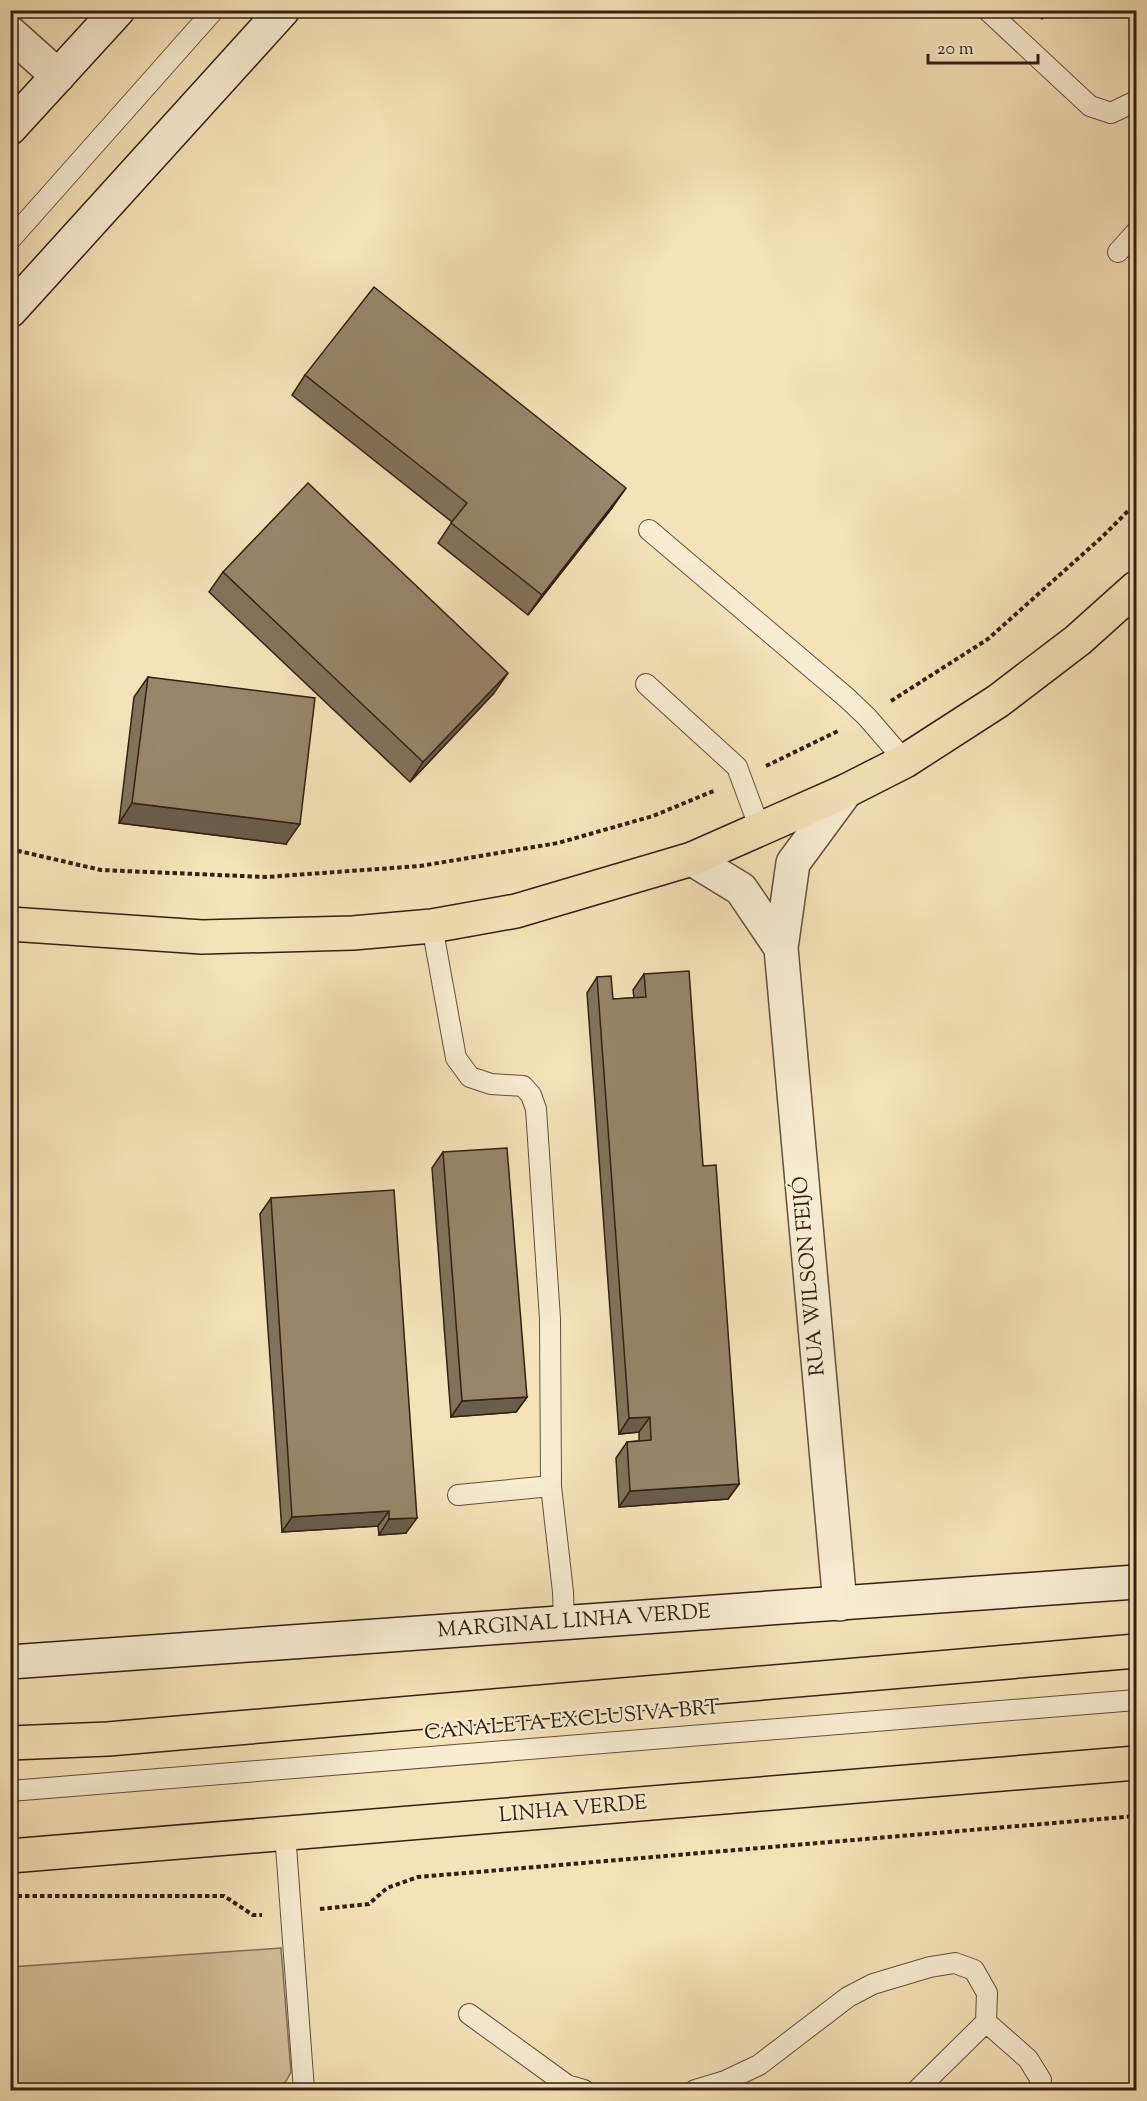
<svg xmlns="http://www.w3.org/2000/svg" width="1147" height="2101" font-family="'Sorts Mill Goudy',serif">
<style>
.green{fill:#d4c19d;stroke:#847058;stroke-width:1.5}
.lines{fill:none;stroke-linecap:round;stroke-linejoin:round}
.lane-casing{stroke:#64503d;stroke-width:22}
.street-casing{stroke:#64503d;stroke-width:36}
.secondary-casing{stroke:#332014;stroke-width:36}
.primary-casing{stroke:#332014;stroke-width:36}
.highway-casing{stroke:#332014;stroke-width:36}
.path{stroke:#332014;stroke-width:4;stroke-dasharray:4.5 3;stroke-linecap:butt}
.lane{stroke:#f8ecd2;stroke-width:20}
.street{stroke:#f8ecd2;stroke-width:33}
.secondary{stroke:#f8ecd2;stroke-width:33}
.primary{stroke:#f5e2b9;stroke-width:33}
.highway{stroke:#f5e2b9;stroke-width:33}
.wall{fill:#83725b;stroke:#332014;stroke-width:1.5}
.shaded-wall{fill:#6a5d4a;stroke:#332014;stroke-width:1.5}
.building{fill:#98856a;stroke:#332014;stroke-width:1.5}
.labels{text-anchor:middle;dominant-baseline:central;stroke-width:4.5;stroke-linejoin:round;paint-order:stroke}
.street-label{font-size:21px;fill:#332014;stroke:#f8ecd2}
</style>
<rect width="100%" height="100%" fill="#f5e2b9"/>
<filter id="stains"><feTurbulence type="fractalNoise" baseFrequency=".00333" numOctaves="4"/><feColorMatrix values="0 0 0 0 .2 0 0 0 0 .09 0 0 0 0 .02 0 0 0 .5 -.17"/></filter>
<radialGradient id="worn" r=".72"><stop offset=".6" stop-color="#630" stop-opacity="0"/><stop offset="1" stop-color="#630" stop-opacity=".3"/></radialGradient>
<!-- green -->
<path class="green" d="M281,1948L291,2072L286,2081L278,2090H11V1967Z"/>
<g class="lines">
<defs>
<path id="lane" d="M987,10L1090,106L1111,113L1136,101
M10,240L214,10
M1118,252L1136,232
M649,530L847,698L867,717L905,761
M646,684L737,767L760,829
M432,926L456,1058L470,1077L491,1084L523,1086L531,1095L536,1109L550,1319L551,1486
M458,1495L551,1486L563,1592L564,1622
M10,1791L1136,1700
M285,1833L304,2090
M469,2014L567,2085L584,2090
M986,2022L1028,2059L1041,2080L1038,2090
M695,2090L725,2081L759,2065L848,1997L873,1984L930,1967L955,1963L974,1970L987,1993L986,2022L917,2090"/>
<path id="street" d="M10,33L58,76
M692,859L741,889L781,948
M840,1604L781,948L793,863L846,791"/>
<path id="secondary" d="M10,128L118,10
M10,311L283,10
M10,1662L1136,1582"/>
<path id="primary" d="M10,924L202,937L353,933L432,926L516,911L692,859L846,791L905,761L998,701L1078,640L1136,588"/>
<path id="highway" d="M10,1743L108,1739L1136,1651
M10,1856L1136,1763"/>
</defs>
<!-- lane casing -->
<use href="#lane" class="lane-casing"/>
<!-- street casing -->
<use href="#street" class="street-casing"/>
<!-- secondary casing -->
<use href="#secondary" class="secondary-casing"/>
<!-- primary casing -->
<use href="#primary" class="primary-casing"/>
<!-- highway casing -->
<use href="#highway" class="highway-casing"/>
<!-- path -->
<path class="path" d="M891,701L988,639L1102,537L1136,503
M766,766L840,730
M10,849L101,870L266,877L420,866L558,843L653,816L716,790
M10,1896H224L253,1915H262
M320,1909L369,1904L387,1888L418,1877L1136,1816"/>
<!-- lane -->
<use href="#lane" class="lane"/>
<!-- street -->
<use href="#street" class="street"/>
<!-- secondary -->
<use href="#secondary" class="secondary"/>
<!-- primary -->
<use href="#primary" class="primary"/>
<!-- highway -->
<use href="#highway" class="highway"/>
</g>
<!-- wall -->
<path class="wall" d="M1032,10H1049L1042,19Z
M305,375L612,508L528,615L438,543L452,522L292,395Z
M223,572L494,693L410,782L209,592Z
M148,677L286,844L119,823L134,697Z
M644,974L703,1166L739,1484L728,1499L619,1507L616,1458L627,1442L639,1441V1432L619,1434L587,993L597,977L613,999L634,998L633,990Z
M443,1152L527,1397L516,1412L451,1417L432,1168Z
M271,1198L406,1533L379,1535L378,1526L282,1532L260,1214Z"/>
<!-- shaded-wall -->
<path class="shaded-wall" d="M626,488L612,508L528,615L542,595Z
M508,673L494,693L410,782L423,762Z
M132,803L300,824L286,844L119,823Z
M527,1397L516,1412L451,1417L462,1401Z
M650,1417L639,1432L619,1434L629,1418Z
M739,1484L728,1499L619,1507L630,1491Z
M389,1511L378,1526L282,1532L292,1517Z
M417,1518L406,1533L379,1535L389,1519Z"/>
<!-- building -->
<path class="building" d="M374,287L626,488L542,595L451,523L467,503L305,375Z
M308,483L508,673L423,762L223,572Z
M148,677L315,698L300,824L132,803Z
M689,971L703,1166L716,1165L739,1484L630,1491L627,1442L651,1440L650,1417L629,1418L597,977L611,976L613,999L646,997L644,974Z
M507,1148L527,1397L462,1401L443,1152Z
M394,1190L417,1518L389,1519V1511L292,1517L271,1198Z"/>
<g class="labels">
<!-- street labels -->
<g class="street-label">
<text transform="translate(810 1276) rotate(-95)">RUA WILSON FEIJÓ</text>
<text transform="translate(574 1622) rotate(-4)">MARGINAL LINHA VERDE</text>
<text transform="translate(572 1721) rotate(-5)">CANALETA EXCLUSIVA BRT</text>
<text transform="translate(573 1810) rotate(-5)">LINHA VERDE</text>
</g>
</g>
<!-- margin -->
<rect width="1147" height="2101" fill="none" stroke="#f5e2b9" stroke-width="36"/>
<rect x="12" y="12" width="1123" height="2077" fill="none" stroke="#332014" stroke-width="3"/>
<rect x="18" y="18" width="1111" height="2065" fill="none" stroke="#332014" stroke-width="1.5"/>
<!-- scale -->
<path d="M928 54v9h110v-9" fill="none" stroke="#332014" stroke-width="3"/>
<text x="937" y="54" font-size="18" fill="#332014" stroke="#f8ecd2" stroke-width="4.5" paint-order="stroke">20 m</text>
<rect width="100%" height="100%" filter="url(#stains)"/>
<rect width="100%" height="100%" fill="url(#worn)"/>
</svg>
